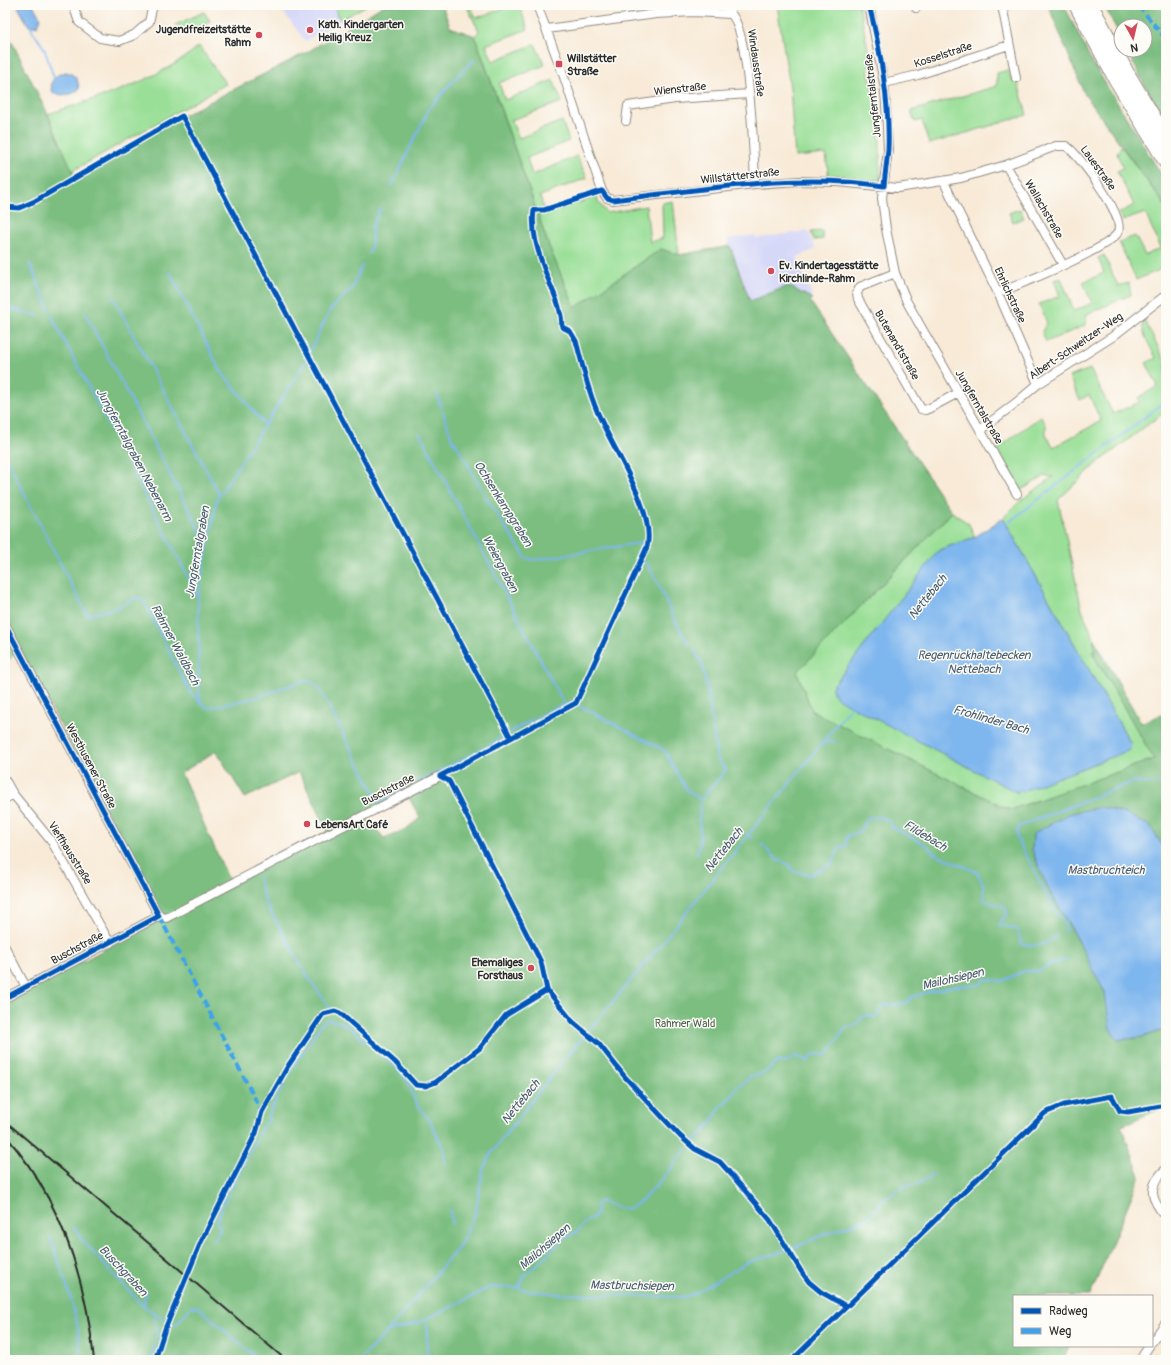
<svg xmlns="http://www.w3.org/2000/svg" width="1171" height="1365" font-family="Pangolin,sans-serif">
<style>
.built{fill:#d6d8f8}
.green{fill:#9adf97;stroke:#628561}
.forest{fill:#7bbe80;stroke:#537456;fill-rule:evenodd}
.water{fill:#7eb6ee;stroke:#54708c}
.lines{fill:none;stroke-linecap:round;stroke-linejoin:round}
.stream{stroke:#7eb6ee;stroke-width:2}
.street-casing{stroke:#928a81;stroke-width:10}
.highway-casing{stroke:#928a81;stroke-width:16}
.street{stroke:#fff;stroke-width:8}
.highway{stroke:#fff;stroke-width:14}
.rail{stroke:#2b2b2b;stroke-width:2}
.quiet{stroke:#3ea3eb;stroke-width:4;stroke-dasharray:8 4;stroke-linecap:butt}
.cycleway-casing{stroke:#fdfcf7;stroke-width:8}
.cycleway{stroke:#0057b8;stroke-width:5}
.poi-dot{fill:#d1495b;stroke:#fdfcf7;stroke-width:1.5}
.labels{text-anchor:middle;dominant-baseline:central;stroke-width:3;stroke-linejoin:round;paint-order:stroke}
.poi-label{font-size:11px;font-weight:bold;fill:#2b2b2b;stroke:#fdfcf7;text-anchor:start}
.street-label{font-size:11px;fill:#2b2b2b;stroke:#fdfcf7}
.park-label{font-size:11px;fill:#4c614b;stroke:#fdfcf7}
.water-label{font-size:12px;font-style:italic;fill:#485c6f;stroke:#fdfcf7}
</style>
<rect width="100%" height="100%" fill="#fdfcf7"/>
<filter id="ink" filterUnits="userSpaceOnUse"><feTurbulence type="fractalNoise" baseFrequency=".025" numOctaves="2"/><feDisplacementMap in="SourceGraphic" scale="8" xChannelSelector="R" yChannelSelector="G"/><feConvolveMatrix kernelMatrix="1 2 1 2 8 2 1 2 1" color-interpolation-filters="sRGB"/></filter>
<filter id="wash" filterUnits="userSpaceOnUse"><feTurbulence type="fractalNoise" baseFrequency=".012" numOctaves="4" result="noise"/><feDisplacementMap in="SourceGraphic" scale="16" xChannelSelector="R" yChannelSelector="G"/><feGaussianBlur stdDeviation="0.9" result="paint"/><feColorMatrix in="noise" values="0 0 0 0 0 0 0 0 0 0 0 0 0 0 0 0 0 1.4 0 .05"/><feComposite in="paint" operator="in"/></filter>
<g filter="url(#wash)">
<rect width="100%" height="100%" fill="#f8ead7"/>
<!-- built -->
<path class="built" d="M278,5H333L341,20L305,41Z
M808,231L816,249L797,257L813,299L787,286L750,301L727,239L755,235L756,238Z"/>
<!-- green -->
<path class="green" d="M333,5H367L341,20Z
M466,5H470L476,18L514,5H519L528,29L486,45L493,61L535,44L545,65L499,83L505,100L553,80L562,102L511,120L519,138L562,121L569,141L527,158L532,175L577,156L587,178L540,196L545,213L597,197L598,202L607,213L646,206L650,242L663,238L662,203L673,201L679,255L661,249L575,308L550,249L475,36L479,31Z
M777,5H859L871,64L868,69C878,110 882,139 880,182L829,180L826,154L795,157L790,88Z
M204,12L210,21L191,35L175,25Z
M199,46L226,84L72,171L48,114C100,97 157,82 199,46Z
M1008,70L1011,79L1018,83L1027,115L929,144L922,120L915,122L911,111L997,86V73Z
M1121,146L1166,207V267L1136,280L1119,242L1135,236L1145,255L1161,248L1145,213L1123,221L1119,213L1134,205L1117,171L1123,168L1117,154Z
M1020,209L1024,218L1013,222L1009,213Z
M822,231L823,239L814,240L811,232Z
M1104,255L1118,286L1129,283L1131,295L1087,314L1086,325L1046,342L1042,331L1047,323L1039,304L1060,296L1054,280L1061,278L1074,311L1092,303L1083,282L1104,273L1098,258Z
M1145,321L1166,363V411L1096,464L1058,500L1082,610L1094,639V656L1154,759L1010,810L812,711L797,672L952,512L969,524L975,537L939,550L1009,788L1016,792L1131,744L1003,518L1021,500L1053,477L1045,476L1021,490L997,449L1041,416L1046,425V435L1053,447L1101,421L1089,395L1080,400L1069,377L1090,369L1113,414L1140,402L1138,398L1158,386L1146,363L1156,358L1145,337L1142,324Z
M5,634L14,654L5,664Z"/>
<!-- forest -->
<path class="forest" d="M384,5H442L450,27L475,36L550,249L575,308L661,249L679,255L730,246L750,301L788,286L813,299L810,301L952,512L797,672L812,711L1010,810L1154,759L1094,656V639L1141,723L1166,713V851L1150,826L1032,850C1051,900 1083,943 1104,991C1112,1010 1103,1020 1118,1040L1143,1037L1166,1029V1106L1121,1126L1140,1176L1090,1296H1014V1346H1069L1063,1360H5V1007L18,997L163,917L5,621V28L45,108L75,177L182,116L309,51ZM216,751L245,798L299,772L328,831L233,880L228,878L181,773ZM408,796L420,818L406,829L384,838L366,817Z
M1048,5H1064L1091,60L1166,182V207L1085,95Z
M1104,5H1166V118L1145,86L1127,50H1145V26H1121V38Z"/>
<!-- water -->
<path class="water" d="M20,5H33L41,19L37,26H29L18,7Z
M66,72C76,75 78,79 79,89C73,96 63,95 54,94C47,83 55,74 66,72Z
M1003,518L1131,744L1130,750L1023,791L1016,792L847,704C840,699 832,697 832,687L939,550L975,537Z
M1101,807L1126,814L1150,826L1166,851V1029L1143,1037L1118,1040L1110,1029L1105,993L1077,938L1051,894L1041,873L1032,850L1033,834L1068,814Z"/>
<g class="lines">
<!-- stream -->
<path class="stream" d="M31,26L32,30L44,48L54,78
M392,185L429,109L453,81L474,60
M369,253L372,243V226L380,209
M30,264L49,310
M170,273L220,370L265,425
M113,297L219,494
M5,307L38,316
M85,313L208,546
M51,315L198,596
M309,353L330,310L352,288L362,266
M437,394L441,407
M443,412L453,442H455L488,501L526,558L534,560L639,543L642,554
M420,434L564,704
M5,456L87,615L114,609L135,598H140L144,602L191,694L208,708L254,698L302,681H311L317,685L326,701L379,802L494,743L504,734
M1005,525L1166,401
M645,561C663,587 670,618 689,644
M694,649L702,664L708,693L717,759L726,770C722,773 720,778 716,782C685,812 708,822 697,854
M201,703L199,693L198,597L217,499L296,377L307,359
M580,706L664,750L686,789L701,800
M510,732L552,709L572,702
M819,746L829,741L835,742
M747,834L752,838
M762,844L777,860L788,864L793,871L810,875L831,864L840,847L846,846L847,836L855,834L861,830L865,821L868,818L879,817L888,820L892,827L928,846L933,853L977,872L984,886L983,899C990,905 998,903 1005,907L1007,915L1002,919L999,925L1017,929L1022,944C1041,948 1043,945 1058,935
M258,877L266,904L310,980L332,1011
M1065,932V923L1056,913L1017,838V830L1020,826L1133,782C1143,785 1152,782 1163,784L1166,788
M691,1142C706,1133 711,1123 719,1109C725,1100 734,1098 736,1087L744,1083L751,1076L763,1074L777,1062H787L795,1056L808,1061L814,1054L825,1055L831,1050L846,1027L857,1025L861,1018L867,1015L876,1017L885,1004L892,1005L906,1003L912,997L924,993L955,986L979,985L985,979L1003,981L1024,971H1039L1048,965L1068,959
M450,1210L452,1224
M74,1228H75L81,1239L142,1305L164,1319
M50,1237C63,1275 82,1320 80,1360
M214,1241L220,1230L217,1220L224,1202L263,1126L269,1120L268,1116L291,1070L322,1023L326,1020C340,1020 354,1028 362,1039L396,1067L408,1082L416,1103L430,1121L444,1150L445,1164
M793,1248L823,1235L867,1219L882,1201L904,1186L917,1184L934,1175
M518,1288L531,1291L560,1294L685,1297L696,1293L746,1263L784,1251
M144,1306L146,1292
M174,1324L176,1325L191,1306L198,1307L259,1360
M427,1325V1360
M388,1332L423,1321L490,1287L518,1288L525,1275L535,1266L565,1238L577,1232L583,1224L596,1215L597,1204L600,1201C610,1204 617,1210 629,1208C642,1206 677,1161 686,1149
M150,1360L157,1339L154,1313
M360,1360L387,1332L459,1247L475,1214L483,1170L492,1152L563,1061L657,949L853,704"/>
</g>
</g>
<g filter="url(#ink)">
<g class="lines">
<defs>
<path id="street" d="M73,5L79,22L100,38L119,41L134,35L149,22L153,5
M537,5L563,74L602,191L607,198L613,200L755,184L799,181L838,182L898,188L961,178L1006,165L1056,146H1066L1070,149C1083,161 1125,216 1118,232C1111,248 1018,285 998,293
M869,5L884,83L886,104L888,150L882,198L886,229L895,273L907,302L921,327L1017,494
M1002,5L1016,78
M916,8L918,5
M547,29L656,14L694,12L731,14C749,30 754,155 755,184
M884,83L918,75L1009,45
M626,121L628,106L675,99L749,94
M1006,165L1063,265
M944,182L959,213
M960,215L998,293L1038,384
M895,273L860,287L857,293L858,299L921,409L925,410L930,408L958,393
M980,430L1017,402L1038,384L1112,337L1166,295
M5,624L159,916
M5,780L13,794L52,842L110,943
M5,799L13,794
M5,947L26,987
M5,998L159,916L166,918L440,776
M1166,1169C1147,1186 1150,1199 1166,1217
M1152,1342L1166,1322
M1140,1360L1149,1346"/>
<path id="highway" d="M1076,5L1115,78L1166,162
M1091,5L1126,71L1166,138"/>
</defs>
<!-- street casing -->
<use href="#street" class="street-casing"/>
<!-- highway casing -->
<use href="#highway" class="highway-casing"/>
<!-- street -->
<use href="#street" class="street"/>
<!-- highway -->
<use href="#highway" class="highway"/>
<!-- rail -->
<path class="rail" d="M5,1121L286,1360
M5,1135C60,1198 86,1278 94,1360"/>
<!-- quiet -->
<path class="quiet" d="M1138,5L1166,39
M159,916L262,1112"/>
<defs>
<path id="cycleway" d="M5,207L19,208L35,201L182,116L511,738
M5,624L159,916L5,998
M846,1306L821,1292L809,1282L801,1271L770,1220L729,1172L720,1162L695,1149L680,1136L625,1077L599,1044L573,1022L547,990L541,962L449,781L440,776L576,703L647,547C656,513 615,452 601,420C589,395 583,367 576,341L570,331L562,327C562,306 552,291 545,271C538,252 531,231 534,210H544L602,191L607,198L613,200C702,190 794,172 884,186C885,174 887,161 888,149C890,105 880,47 869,5
M155,1360L165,1329L201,1242L256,1133L262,1112L288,1066L323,1014L335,1011L340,1013L395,1062L416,1085L426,1086L436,1082L480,1048L506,1015L547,990
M792,1360L1045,1113L1064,1105L1112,1096L1120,1111L1128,1112L1166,1105"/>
</defs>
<!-- cycleway casing -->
<use href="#cycleway" class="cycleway-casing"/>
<!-- cycleway -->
<use href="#cycleway" class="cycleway"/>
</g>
</g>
<!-- markers -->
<g class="poi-dot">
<circle cx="310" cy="30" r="4"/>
<circle cx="259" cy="35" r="4"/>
<rect x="555" y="60" width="8" height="8" rx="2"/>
<circle cx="771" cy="271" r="4"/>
<circle cx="307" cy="824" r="4"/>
<circle cx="531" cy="968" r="4"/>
</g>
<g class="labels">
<!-- poi labels -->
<g class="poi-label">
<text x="318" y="24">Kath. Kindergarten<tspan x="318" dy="13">Heilig Kreuz</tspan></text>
<text x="251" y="29" text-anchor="end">Jugendfreizeitstätte<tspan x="251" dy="13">Rahm</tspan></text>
<text x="567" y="58">Willstätter<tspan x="567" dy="13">Straße</tspan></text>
<text x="779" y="265">Ev. Kindertagesstätte<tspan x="779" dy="13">Kirchlinde-Rahm</tspan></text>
<text x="315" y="824">LebensArt Café</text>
<text x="523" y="962" text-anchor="end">Ehemaliges<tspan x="523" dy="13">Forsthaus</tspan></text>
</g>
<!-- street labels -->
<g class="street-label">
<text transform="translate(943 55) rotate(-18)">Kosselstraße</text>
<text transform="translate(756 63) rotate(82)">Windausstraße</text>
<text transform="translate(680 89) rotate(-6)">Wienstraße</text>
<text transform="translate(873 96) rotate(-96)">Jungferntalstraße</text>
<text transform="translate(1098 168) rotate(54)">Lauestraße</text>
<text transform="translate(740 176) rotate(-6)">Willstätterstraße</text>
<text transform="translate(1044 209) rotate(60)">Wallachstraße</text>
<text transform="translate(1010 295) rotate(65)">Ehrlichstraße</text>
<text transform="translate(897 345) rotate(60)">Butenandtstraße</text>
<text transform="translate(1076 346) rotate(-34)">Albert-Schweitzer-Weg</text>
<text transform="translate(979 407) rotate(60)">Jungferntalstraße</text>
<text transform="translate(91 766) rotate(62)">Westhusener Straße</text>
<text transform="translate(388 790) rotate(-27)">Buschstraße</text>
<text transform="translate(70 853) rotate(58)">Vieffhausstraße</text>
<text transform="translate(77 948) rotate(-28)">Buschstraße</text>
</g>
<!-- park labels -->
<g class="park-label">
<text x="685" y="1023">Rahmer Wald</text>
</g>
<!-- water labels -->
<g class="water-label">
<text transform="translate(134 455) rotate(62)">Jungferntalgraben Nebenarm</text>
<text transform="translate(503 504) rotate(58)">Ochsenkampgraben</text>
<text transform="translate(198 552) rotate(-80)">Jungferntalgraben</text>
<text transform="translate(500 564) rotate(62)">Weiergraben</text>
<text transform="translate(928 597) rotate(-51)">Nettebach</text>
<text transform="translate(175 645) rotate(62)">Rahmer Waldbach</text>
<text x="974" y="655">Regenrückhaltebecken<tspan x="974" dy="14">Nettebach</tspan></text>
<text transform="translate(991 720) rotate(16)">Frohlinder Bach</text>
<text transform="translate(925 836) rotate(31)">Fildebach</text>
<text transform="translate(724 850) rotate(-51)">Nettebach</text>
<text x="1106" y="870">Mastbruchteich</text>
<text transform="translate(953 979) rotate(-13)">Mailohsiepen</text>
<text transform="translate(521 1102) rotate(-51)">Nettebach</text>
<text transform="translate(545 1247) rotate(-41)">Mailohsiepen</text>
<text transform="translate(123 1271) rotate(47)">Buschgraben</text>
<text transform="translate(632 1286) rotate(1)">Mastbruchsiepen</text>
</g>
</g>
<!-- margin -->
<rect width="1171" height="1365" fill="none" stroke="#fdfcf7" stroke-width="20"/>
<!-- legend -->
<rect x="1013" y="1295" width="140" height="52" fill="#fdfcf7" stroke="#a9a8a5"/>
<rect x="1021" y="1308" width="20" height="6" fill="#0057b8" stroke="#a9a8a5"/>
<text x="1049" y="1315" font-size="12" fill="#2b2b2b">Radweg</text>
<rect x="1021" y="1328" width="20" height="6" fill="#3ea3eb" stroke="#a9a8a5"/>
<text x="1049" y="1335" font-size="12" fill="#2b2b2b">Weg</text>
<!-- north arrow -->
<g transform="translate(1133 38) rotate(172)"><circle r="19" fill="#fdfcf7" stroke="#a9a8a5"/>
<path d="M0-3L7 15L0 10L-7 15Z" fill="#d1495b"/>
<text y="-6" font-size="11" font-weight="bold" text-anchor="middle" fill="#2b2b2b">N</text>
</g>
</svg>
